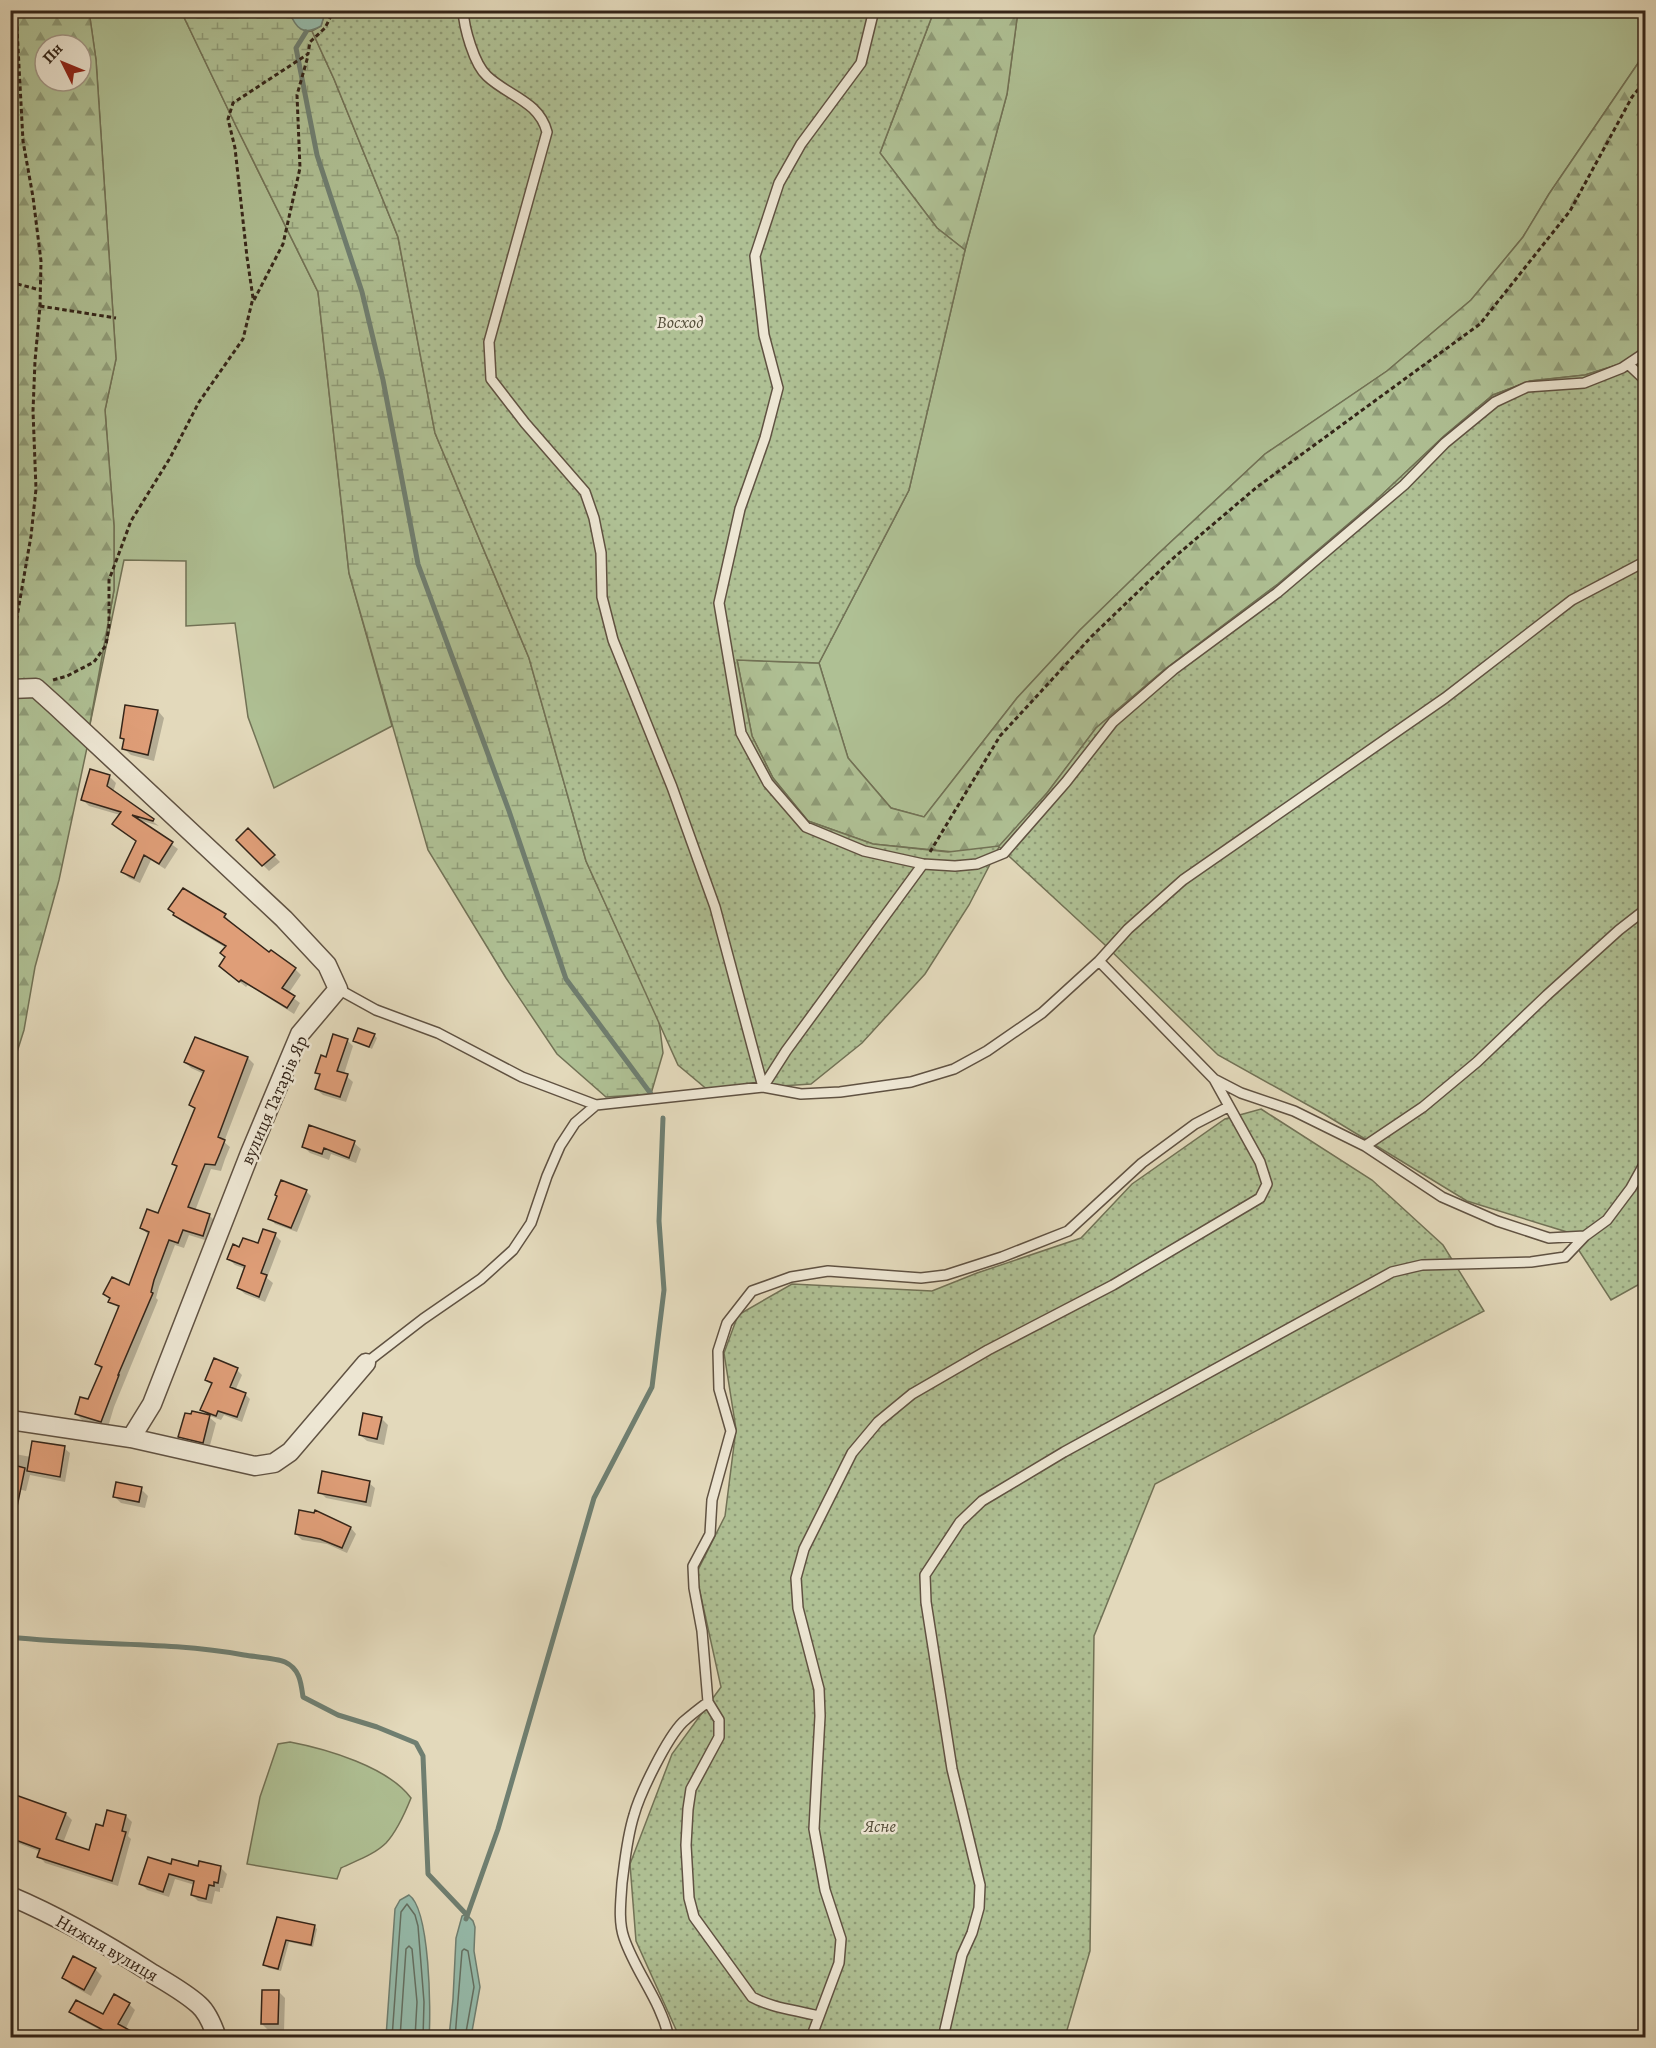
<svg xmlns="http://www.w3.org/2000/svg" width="1656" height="2048" font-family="Alegreya,serif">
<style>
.grass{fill:#afc094;stroke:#727256;stroke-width:1.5}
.forest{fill:url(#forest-firs);stroke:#727256;stroke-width:1.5;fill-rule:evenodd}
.wetland{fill:url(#wetland-marsh);stroke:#727256;stroke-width:1.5}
.garden{fill:url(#garden-dots);stroke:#727256;stroke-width:1.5}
.water{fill:#96bbab;stroke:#6f7f71;stroke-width:1.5}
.shadow{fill:#0003}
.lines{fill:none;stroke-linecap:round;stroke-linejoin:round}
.shore{stroke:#657062;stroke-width:1.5}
.stream{stroke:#6f7f71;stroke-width:5}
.building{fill:#df9e78;stroke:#342519;stroke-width:1.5}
.service-casing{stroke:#605242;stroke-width:12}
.minor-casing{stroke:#605242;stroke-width:21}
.path{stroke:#342519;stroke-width:3;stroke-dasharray:4.5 3;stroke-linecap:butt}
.service{stroke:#ede6d3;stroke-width:9}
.minor{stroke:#ede6d3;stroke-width:18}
.labels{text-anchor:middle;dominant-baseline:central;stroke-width:5;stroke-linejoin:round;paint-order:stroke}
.park-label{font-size:18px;font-style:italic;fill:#534c38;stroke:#ede6d3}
.street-label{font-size:18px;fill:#342519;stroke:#ede6d3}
</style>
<defs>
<pattern id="forest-firs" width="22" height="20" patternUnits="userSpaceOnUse" patternTransform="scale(1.5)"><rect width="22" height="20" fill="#afc094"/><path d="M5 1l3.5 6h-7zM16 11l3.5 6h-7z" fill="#8f9c78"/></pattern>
<pattern id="wetland-marsh" width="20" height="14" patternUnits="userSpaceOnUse" patternTransform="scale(1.5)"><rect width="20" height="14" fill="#afc094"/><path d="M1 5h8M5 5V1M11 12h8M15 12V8" fill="none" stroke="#8f9c78"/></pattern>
<pattern id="garden-dots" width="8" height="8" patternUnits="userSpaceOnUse" patternTransform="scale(1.5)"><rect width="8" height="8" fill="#afc094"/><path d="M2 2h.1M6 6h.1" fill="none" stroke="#8f9c78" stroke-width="1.8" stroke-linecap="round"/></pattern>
</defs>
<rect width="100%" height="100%" fill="#e3d9bb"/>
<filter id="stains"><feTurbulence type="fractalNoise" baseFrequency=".00333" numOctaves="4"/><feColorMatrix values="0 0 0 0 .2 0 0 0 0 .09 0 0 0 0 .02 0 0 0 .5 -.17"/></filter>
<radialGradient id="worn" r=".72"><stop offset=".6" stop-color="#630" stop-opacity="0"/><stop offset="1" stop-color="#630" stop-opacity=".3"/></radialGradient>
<!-- grass -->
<path class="grass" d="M89,11H181L236,126L318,292L349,573L392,726L274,788L248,717L235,623L186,626V561L124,560L89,729L114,590V526L105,410L116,359L96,60Z
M1018,11H1645V53L1549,194L1523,237L1471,300L1387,371L1265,454L1159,553L1080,630L1017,698L924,817L891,808L848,758L819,663L909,490L965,250L1007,94Z
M290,1742C327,1749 388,1767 411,1798C405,1813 397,1831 386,1843C374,1855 355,1861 341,1868L337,1879L247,1864L260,1797L278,1744Z"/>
<!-- forest -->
<path class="forest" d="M11,11H89L96,60L116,359L105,410L114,526V590L89,729L88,743L59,880L35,967L24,1030L11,1071ZM45,45H81V81H45Z
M934,11H1018L1007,94L965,250L937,228L880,153Z
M1645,53L1646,343L1643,349L1620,364L1585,375L1530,381L1493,395L1444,436L1372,504L1278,584L1164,670L1096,728L1047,793L999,847L954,852L873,844L808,821L773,778L752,736L737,660L819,663L848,758L891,808L924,817L1017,698L1080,630L1159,553L1265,454L1387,371L1471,300L1523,237L1549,194Z"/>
<!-- wetland -->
<path class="wetland" d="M181,11H289L292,18L306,32L312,31L334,79L398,237L435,433L529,658L586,861L659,1021L663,1053L651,1094L606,1097L557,1054L506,978L428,850L349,573L318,292L236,126Z"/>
<!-- garden -->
<path class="garden" d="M323,10L934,11L880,153L937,228L965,250L909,490L819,663L737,660L752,736L773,778L808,821L873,844L948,852L999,846L1047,793L1096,728L1164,670L1278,584L1372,504L1444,436L1493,395L1530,381L1585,375L1620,364L1643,349L1645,343V1281L1611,1300L1567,1232L1467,1201L1324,1114L1218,1055L1104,944L999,847L969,905L925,974L862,1043L811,1084L709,1091L678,1065L586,861L529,658L435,433L398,237L334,79L312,31L321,26L324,16Z
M1261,1109L1372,1180L1443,1245L1484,1311L1155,1484L1094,1636L1090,1951L1065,2037H677L678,2034L636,1941L630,1864L672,1754L721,1687L696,1574L725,1516L736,1429L724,1353L738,1315L792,1284L932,1291L977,1273L1081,1238L1132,1184L1225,1119Z"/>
<!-- water -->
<path class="water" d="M289,11H323L324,16L321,26C303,36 296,29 289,11Z
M409,1895C430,1909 431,2012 429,2037H386L395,1909L400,1900Z
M466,1914L473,1921L475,1927L474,1951L480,1987L471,2037H449L453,1999L456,1938L462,1916Z"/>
<!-- shadow -->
<path class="shadow" d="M158,711L164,718L154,761L131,755L124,749L125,741L122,738Z
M109,776L116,783L113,792L159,826L139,820L178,849L165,869L151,860L140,883L129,878L122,871L137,842L114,824L120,815L89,806L83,800Z
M248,830L280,862L269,871L238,840Z
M175,915L225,916L231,922L230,924L269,955L295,969L301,975L288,994L300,1003L294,1014L248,985L246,987L227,972L226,948L181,921Z
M374,1035L377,1038L372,1049L354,1040Z
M196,1039L248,1058L254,1064L224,1142L230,1147L225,1159L221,1171L211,1169L195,1211L209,1215L215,1221L208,1241L189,1235L184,1248L175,1245L159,1287L156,1298L158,1300L114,1407L108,1427L82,1420L76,1414L89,1401L102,1370L97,1364L119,1309L105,1294L130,1287L149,1235L141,1228L158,1215L178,1168L174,1164L196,1110L190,1105L204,1074L191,1068L185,1062Z
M347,1040L353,1046L344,1074L353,1082L346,1102L323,1095L316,1089L321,1076L317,1072L327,1059Z
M310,1127L354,1143L361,1149L356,1163L331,1154L329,1160L310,1153L304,1147Z
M306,1191L311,1196L297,1232L275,1224L270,1218Z
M275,1235L281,1241L267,1278L273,1283L265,1302L245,1294L238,1288L246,1269L235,1265L229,1259L258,1245Z
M10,1327L14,1330L10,1347Z
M237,1370L242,1375L235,1391L245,1394L250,1399L242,1422L224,1415L221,1420L207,1415L202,1409L212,1385L207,1380Z
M209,1417L216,1423L209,1449L187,1443L180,1436Z
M381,1418L388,1425L384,1445L367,1441L360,1435Z
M64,1448L70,1453L65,1482L30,1475L26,1491L10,1487V1453L31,1457Z
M369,1483L375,1488L371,1507L326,1498L320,1492Z
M141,1489L148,1496L145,1508L121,1503L114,1496Z
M351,1528L356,1534L347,1553L327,1544L302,1540L296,1534Z
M108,1812L126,1816L132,1822L128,1836L131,1839L118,1886L45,1863L39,1856L41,1852L15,1842L10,1837L66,1814L72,1820L63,1843L90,1852L104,1828Z
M172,1866L220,1867L227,1874L223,1888H220V1892L215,1891L212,1904L198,1901L192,1895L195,1885L175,1879L169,1897L147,1890L141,1883Z
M278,1918L314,1926L317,1929L313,1947L289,1942L281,1971L268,1968L265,1965Z
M95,1969L102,1976L91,1996L71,1985L64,1978Z
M278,1991L285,1998L284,2031H269L262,2024Z
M129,2004L135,2010L125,2030L139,2038H107L105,2035L106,2033L77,2018L71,2012L104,2016Z"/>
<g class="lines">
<!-- shore -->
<path class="shore" d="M392,2038L401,1912L407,1904L415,1915L418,1926L424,2002L423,2038
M400,2038L406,1949L409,1946L412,1949L417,2002L415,2038
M455,2038L462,1951L464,1949L468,1951L474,1987L465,2038"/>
<!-- stream -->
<path class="stream" d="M306,32L296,48L317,155L362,292L383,380L418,564L509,811L566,979L651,1094
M10,1637C88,1646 167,1641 244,1655C256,1657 276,1658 285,1662C300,1669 301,1683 303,1697L338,1715L377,1727L416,1743L423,1756L428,1874L466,1914
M466,1919L498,1829L594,1498L652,1387L664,1290L659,1221L663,1118"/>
</g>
<!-- building -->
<path class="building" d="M125,705L158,710L148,755L122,749L124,739L120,738Z
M90,769L110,775L107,786L154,819L153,821L132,815L173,842L159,864L144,855L134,878L121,872L136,841L112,824L121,812L81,800Z
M248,828L275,855L262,866L236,840Z
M183,888L226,914L224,917L269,952L271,950L296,968L282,988L295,996L287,1008L241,980L239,982L219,966L225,957L220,953L226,946L173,915L174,913L168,909Z
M358,1028L375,1034L369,1047L353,1041Z
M333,1034L348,1039L337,1071L348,1074L340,1097L315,1089L320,1074L315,1073L321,1055L326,1057Z
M195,1037L248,1057L218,1137L225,1140L220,1153L215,1165L205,1164L188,1207L210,1214L203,1236L183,1230L178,1243L169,1240L154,1280L151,1292L153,1293L118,1375H119L101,1422L75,1414L80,1397L88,1399L102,1367L95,1364L119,1306L108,1302L110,1298L103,1294L112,1277L129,1285L149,1232L140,1228L147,1209L158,1213L177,1166L172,1164L195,1108L189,1105L204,1071L184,1062Z
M309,1125L355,1141L349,1158L324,1148L322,1154L302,1147Z
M281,1180L307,1190L291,1228L268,1219L277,1196L275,1195Z
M263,1229L276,1233L261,1273L267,1275L259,1297L237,1288L245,1266L227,1259L233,1244L239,1247L243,1238L258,1243Z
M214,1358L238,1368L230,1387L246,1393L237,1417L218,1411L216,1416L200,1410L212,1383L205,1380Z
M192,1411L210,1415L203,1443L178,1437L185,1413L191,1414Z
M363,1413L382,1417L377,1439L359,1435Z
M32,1441L65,1446L60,1477L27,1471Z
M10,1464L25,1468L17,1507L10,1506Z
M322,1471L370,1481L366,1502L318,1493Z
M116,1482L142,1487L139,1502L113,1497Z
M299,1510L314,1513L315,1510L351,1527L342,1548L320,1539L295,1534Z
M10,1793L66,1813L56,1839L89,1850L96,1824L103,1826L107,1810L126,1815L122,1831L126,1832L112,1881L37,1857L40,1849L10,1838Z
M148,1857L171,1864L172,1859L198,1866L199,1861L221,1866L218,1883L214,1882V1886L209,1885L206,1899L191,1895L194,1881L169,1874L163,1892L139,1884Z
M277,1917L315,1925L311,1945L286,1940L278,1969L263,1965Z
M73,1956L96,1968L84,1990L62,1978Z
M262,1990H279L278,2024H261Z
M114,1994L130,2003L118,2024L142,2037H101L105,2031L69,2012L76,2000L103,2014Z"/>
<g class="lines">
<defs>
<path id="service" d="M463,10C464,28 474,64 487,76C508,96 539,101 547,132L489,342L491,379L525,423L585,492L594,518L601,553L602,597L613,640L672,787L715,907L763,1087
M874,10L861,63L801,144L779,183L755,256L764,335L778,388L765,438L740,509L719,603L741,733L768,783L806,827L864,851L923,864L955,866L977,864L1004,853L1066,782L1113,722L1173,670L1277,593L1404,485L1445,443L1495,402L1527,387L1584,383L1622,368L1646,352
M1628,364L1646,381
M1099,961L1214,1079L1241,1093L1294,1111L1365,1146L1442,1197L1497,1221L1549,1238L1585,1236L1607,1220L1631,1188L1646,1161
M338,989L376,1010L438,1033L522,1077L596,1105
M763,1087L786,1051L923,864
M1365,1146L1423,1107L1477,1062L1547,995L1619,930L1646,909
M366,1363L423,1319L481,1279L513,1250L531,1223L547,1176L560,1146L575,1123L596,1105L763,1087L801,1094L840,1092L911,1082L954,1069L987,1051L1042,1013L1099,961L1128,929L1183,880L1445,698L1572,600L1646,561
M818,2016C796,2010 772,2008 752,1997L694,1917L689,1898L686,1845L688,1809L691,1789L719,1737V1720L708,1702L702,1631L694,1588L693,1566L710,1534L712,1500L731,1431L719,1389L718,1351L727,1323L752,1291L791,1277L828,1271L921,1278L946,1275L1002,1257L1068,1231L1142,1163L1195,1124L1228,1107
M669,2038C661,2001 636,1973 624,1938C618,1921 621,1900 622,1883C625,1860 627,1837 634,1815C640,1793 667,1738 683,1722C691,1715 700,1708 708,1702
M811,2038L839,1963L841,1939L825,1890L814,1829L820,1716L819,1689L798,1608L796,1578L804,1549L852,1453L878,1422L912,1394L988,1350L1113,1285L1260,1198L1267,1184L1260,1162L1214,1079
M943,2038L962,1955L972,1933L979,1908L980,1885L952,1769L926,1602L925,1575L960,1522L982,1501L1064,1452L1392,1272L1422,1265L1531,1262L1565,1257L1585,1236"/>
<path id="minor" d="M10,689L36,688L56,706L284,919L327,965L338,989L300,1034L250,1153L152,1404L131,1438
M10,1420L131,1438L255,1466L274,1463L290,1452L366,1363
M10,1896C60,1917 108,1945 153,1974C168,1983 186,1993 199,2005C208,2013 213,2026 217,2038"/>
</defs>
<!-- service casing -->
<use href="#service" class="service-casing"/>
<!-- minor casing -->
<use href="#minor" class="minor-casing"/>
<!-- path -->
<path class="path" d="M10,282L40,290
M254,300L283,244L300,168L297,95L308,56
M40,306L116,318
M10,657L31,536L36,489L33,411L35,361L40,306L41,261L33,197L23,141L16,10
M53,680L67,676L94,662L106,645L109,626V580L131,521L170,458L199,402L243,339L253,298L247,257L235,148L228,119L233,103L308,54L310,42L325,28L334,10
M930,852L1000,736L1092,636L1171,560L1257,487L1480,324L1570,211L1632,97L1646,80"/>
<!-- service -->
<use href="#service" class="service"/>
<!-- minor -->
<use href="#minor" class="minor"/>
</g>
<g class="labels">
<!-- park labels -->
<g class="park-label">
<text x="680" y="322">Восход</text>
<text x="880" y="1826">Ясне</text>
</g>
<!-- street labels -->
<g class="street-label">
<text transform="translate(274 1100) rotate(-66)">вулиця Татарів Яр</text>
<text transform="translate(107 1948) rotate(30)">Нижня вулиця</text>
</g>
</g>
<!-- margin -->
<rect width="1656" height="2048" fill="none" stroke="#e3d9bb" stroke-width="36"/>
<rect x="12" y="12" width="1632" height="2024" fill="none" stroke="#342519" stroke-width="3"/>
<rect x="18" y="18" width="1620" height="2012" fill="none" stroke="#342519" stroke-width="1.5"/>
<!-- north arrow -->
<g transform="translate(63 63) rotate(313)"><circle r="28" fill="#ede6d3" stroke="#a39989" stroke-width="1.5"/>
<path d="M0-4.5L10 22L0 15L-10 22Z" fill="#8f2418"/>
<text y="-9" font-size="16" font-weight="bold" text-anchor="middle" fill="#342519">Пн</text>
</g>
<rect width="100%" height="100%" filter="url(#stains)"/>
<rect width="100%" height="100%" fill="url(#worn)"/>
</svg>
